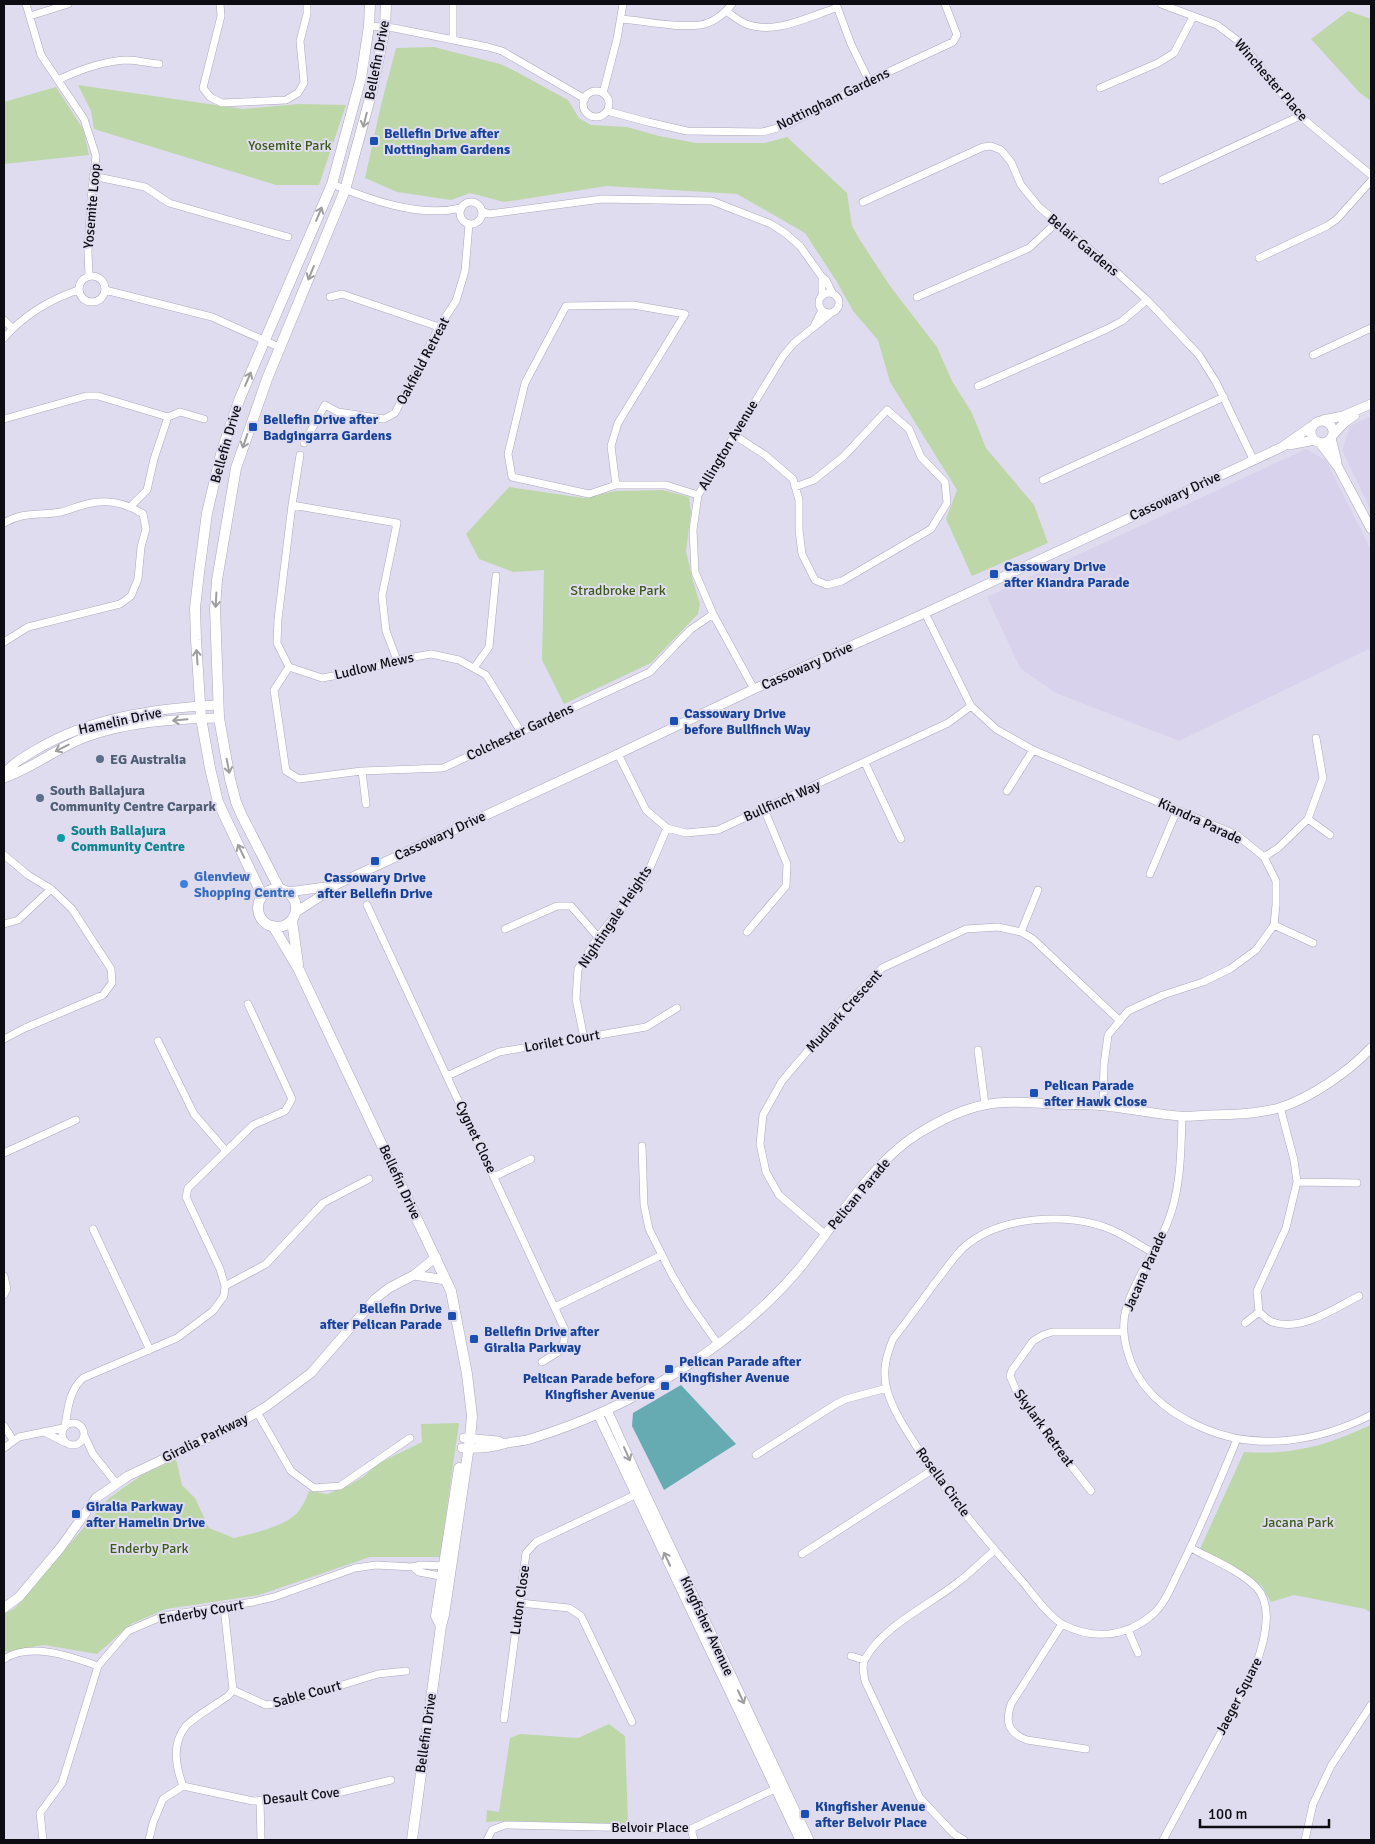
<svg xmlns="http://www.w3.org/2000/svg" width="1375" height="1844" font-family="Signika,sans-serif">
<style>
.built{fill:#d9d2ec}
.green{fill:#bdd7a8}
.water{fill:#66aab2}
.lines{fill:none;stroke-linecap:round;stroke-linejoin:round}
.minor-casing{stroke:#aca7ba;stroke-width:8}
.tertiary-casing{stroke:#aca7ba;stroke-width:10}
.secondary-casing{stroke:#aca7ba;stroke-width:11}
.minor{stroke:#fff;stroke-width:7}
.tertiary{stroke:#fff;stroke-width:9}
.secondary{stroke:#fff;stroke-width:10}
.oneway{stroke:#9e9ea0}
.transit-dot{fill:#1a4fb4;stroke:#e0dcef;stroke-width:2}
.service-dot{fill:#5c6f8a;stroke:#e0dcef;stroke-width:2}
.culture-dot{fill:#0f9aa8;stroke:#e0dcef;stroke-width:2}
.shop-dot{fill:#3f7fe0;stroke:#e0dcef;stroke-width:2}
.labels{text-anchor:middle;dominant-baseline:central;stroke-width:4;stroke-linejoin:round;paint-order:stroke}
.street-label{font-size:14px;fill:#0d0c12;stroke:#e0dcef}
.transit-label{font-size:14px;font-weight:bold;fill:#164399;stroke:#e0dcef;text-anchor:start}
.park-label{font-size:14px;fill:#3b5a18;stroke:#e0dcef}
.service-label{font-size:14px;font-weight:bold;fill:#4e5e75;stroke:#e0dcef;text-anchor:start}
.culture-label{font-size:14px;font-weight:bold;fill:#0d838f;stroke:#e0dcef;text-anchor:start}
.shop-label{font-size:14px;font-weight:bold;fill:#366cbe;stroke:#e0dcef;text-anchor:start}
</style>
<rect width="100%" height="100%" fill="#e0dcef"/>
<!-- built -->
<path class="built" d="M1371,416V511L1342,450L1350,426Z
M1306,449L1326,460L1371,550V648L1179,741L1056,693L1020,668L987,597Z"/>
<!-- green -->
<path class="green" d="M1348,11L1371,19V101L1360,93L1311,39Z
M434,47L500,64L513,70L568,100L579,118L591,125L627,127L659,136L696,143H765L787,137L847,193L852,226L860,240L890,286L937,347L952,381L972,413L986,448L1034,505L1048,543L972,576L946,519L957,490L890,382L878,340L853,311L837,282L805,233L737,194L607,186L504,202L470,193L451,200L397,192L365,178L381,105L396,48Z
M78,85L243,109L299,104L346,105L319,185H276L94,129L91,111Z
M56,87L83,129L89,155L4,164V102Z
M509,487L584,498L615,491L663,490L689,497L691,512L686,551L693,581L700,604L698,614L651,663L564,704L542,660L544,570L513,572L479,559L466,534Z
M459,1423L440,1557H370L259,1595L166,1609L131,1624L97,1654L44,1645L4,1652V1614L15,1608L109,1498L142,1475L176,1459L182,1485L195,1498L209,1528L234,1538C253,1533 284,1527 297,1513C303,1506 306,1499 309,1491L327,1494L348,1486L363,1477L379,1463L422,1442L421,1424Z
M1371,1425V1613L1365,1609L1294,1595L1271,1602L1262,1586L1237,1568L1200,1549L1244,1452C1265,1453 1285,1453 1306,1448C1328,1444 1350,1434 1371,1425Z
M609,1724L625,1736L628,1824L504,1821L486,1822L487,1810L499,1812L510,1738L520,1734L578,1738Z"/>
<!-- water -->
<path class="water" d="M681,1385L736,1444L664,1490L632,1426L633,1413Z"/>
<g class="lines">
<defs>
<path id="minor" d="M26,4L41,55L84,119L96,156L91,199L88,251L89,276
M220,4L221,16L203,88L210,97L222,103L286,100L298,93L304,83L300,41L307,14V4
M836,4L851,44L869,81
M1161,4L1217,25L1241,43L1300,116L1371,175
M726,11C732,15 739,21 746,24C775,35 808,17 836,8
M30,16L68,4
M621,19C645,21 676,28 700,25C713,23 724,14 732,4
M369,26L394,28L488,47L502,51L585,99
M453,40V4
M58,80C79,70 103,61 127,60C137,60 148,63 159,64
M1100,88L1158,63L1174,53L1193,17
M583 104a13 13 0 1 1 26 0a13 13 0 1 1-26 0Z
M603,93L617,39L623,4
M607,111L648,122L687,131L762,132L785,126L869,81L953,42L957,35L945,4
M93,176L145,187L169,203L288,237
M1162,180L1300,116
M332,184C370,200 420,218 461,208
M460 213a11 11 0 1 1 22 0a11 11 0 1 1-22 0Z
M863,202L983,147L991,146L1001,150L1011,162L1021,185L1039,207L1111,267L1147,300L1199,355L1216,382L1253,459
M482,211L489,214L602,199L712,201L771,224L785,233L800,246L822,277L826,280L833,294
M1259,258L1327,226L1337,219L1371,181
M79 289a13 13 0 1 1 26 0a13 13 0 1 1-26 0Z
M822,277V296
M105,290L212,317L281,348
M819 303a10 10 0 1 1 20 0a10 10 0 1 1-20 0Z
M330,297L342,294L439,327
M917,297L1029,248L1056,223
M4,320L12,328
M814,326L822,310
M4,338C24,315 49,300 78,290
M1313,355L1371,328
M978,386L1107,329L1122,321L1147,300
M168,417L180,412L204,419
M4,419L86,396H98L168,417L154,459L147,490L131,506
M734,435L765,455L793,479L799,500V530L802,554L815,580L827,585L842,581L931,529L947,503L945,482L921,457L909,429L887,410L844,456L814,480L795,487
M304,443L325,405L338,412L384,419L395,413L439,327L456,301L465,271L469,224
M300,455L292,505L278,619L277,643L289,667L322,678L356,672L397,660L431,654L459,660L486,675L521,732
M1043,480L1224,397
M616,485L611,446L618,423L685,314L633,305L566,306L525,383L508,454L512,477L589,494L616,485H666L698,495
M292,505L397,523L382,596L386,631L397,660
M4,523C24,511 39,516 61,512C69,510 78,506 87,504C107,499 126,503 143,514L146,529L141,547L138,579L131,596L120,604L28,627L4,642
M925,613L971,706L996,729L1033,750L1237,835L1264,857L1276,881V905L1274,925L1256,950L1230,969L1203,982L1163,995L1128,1011L1108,1035L1104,1065L1103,1106
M289,667L274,690L286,771L299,779L362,771L443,768L650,672L690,630L713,614
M474,668L489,647L496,576
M754,689L713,614L695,572L693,530L698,495L783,356L794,343L830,314
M618,754L646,810L667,828L686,833L718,830L948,723L971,706
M865,763L901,839
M362,771L366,804
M1007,791L1033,750
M1308,819L1330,835
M4,855L28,875L51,889L72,909L111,969L112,983L103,995L25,1028L4,1039
M1264,857L1278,848L1308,819L1323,778L1316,738
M1150,874L1177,810
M367,905L565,1330L563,1349L542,1362
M4,924L18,920L51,889
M1274,925L1313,943
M505,929L557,906H571L598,937
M747,932L786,886L787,864L764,809
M1021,932L1038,890
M584,1038L576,999L578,969L598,937L646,877L667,828
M158,1041L194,1114L226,1151
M978,1050L985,1105
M447,1076L499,1052L646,1027L677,1008
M1280,1107L1294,1160L1297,1182L1286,1228L1257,1291L1259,1312C1263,1315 1267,1320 1272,1322C1302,1332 1333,1309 1359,1296
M1182,1116C1181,1152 1181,1190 1167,1224C1155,1252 1136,1277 1127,1306C1122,1321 1123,1335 1127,1350C1137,1389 1168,1413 1203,1428C1258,1452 1320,1441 1371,1415
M642,1146L644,1205L649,1229L672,1275L689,1303L718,1344
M4,1153L76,1120
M494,1177L531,1159
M1297,1182L1357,1183
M93,1229L150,1350
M826,1235L779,1195L766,1172L760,1144L763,1115L782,1081L846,1006L882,968L966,929L998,927L1021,932L1033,939L1120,1021
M1152,1252C1139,1245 1126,1236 1112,1230C1069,1211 998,1216 963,1248C952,1259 944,1272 934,1284C921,1302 907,1321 893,1339C886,1356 882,1372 887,1390C893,1410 904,1427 915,1444C946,1493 984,1538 1022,1581C1033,1594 1049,1617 1064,1625C1094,1640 1126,1637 1152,1615C1163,1606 1170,1590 1176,1577C1199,1532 1218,1485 1237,1439
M4,1276L7,1289L4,1295
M225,1286L266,1264L323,1203L369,1179
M555,1307L662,1255
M1245,1323L1259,1312
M257,1412L291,1471L314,1488L340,1486L410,1438
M62 1434a11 11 0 1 1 22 0a11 11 0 1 1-22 0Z
M4,1426L13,1440
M65,1426C68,1408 69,1391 83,1378L177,1338L213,1311L224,1296L225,1286L220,1269L186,1197L188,1188L253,1125L285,1111L292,1099L248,1004
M44,1432L64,1442
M84,1435L93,1454L116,1483
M4,1448L19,1437L63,1428
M756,1455L836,1404L846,1399L887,1388
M1091,1491L1051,1440L1016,1390L1010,1376L1012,1370L1033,1341L1043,1335L1052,1332H1123
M802,1554L932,1470
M413,1567L419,1572L445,1577
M520,1603L569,1608L581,1616L632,1722
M224,1607L233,1690L266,1705L284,1703L378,1674L406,1671
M1062,1624L1011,1704C1005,1722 1008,1733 1027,1740L1086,1749
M1128,1630L1138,1653
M851,1656L864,1660
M4,1659C30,1642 70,1656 98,1666
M233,1690L228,1696C218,1703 193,1718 186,1726C171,1744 176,1767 183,1786L253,1801L329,1795L391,1780
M504,1719L526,1553L536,1542L639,1493
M260,1800L261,1840
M691,1829L694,1840
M43,1840L40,1813L62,1783L98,1666L128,1631L163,1616L253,1602L274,1597L355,1568L376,1565L413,1567L421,1565L446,1566
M149,1840L153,1823L163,1799L183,1786
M487,1840L492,1830L505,1825L691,1829L779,1787
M964,1840L954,1834L920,1798L865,1681C864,1674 861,1665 865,1659C882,1627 929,1605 957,1583C970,1573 982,1561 995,1550
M1163,1840L1252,1675C1261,1653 1276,1609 1257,1588C1241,1571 1211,1559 1191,1548
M1305,1840L1313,1804L1331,1766L1371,1705"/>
<path id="tertiary" d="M1323,420L1343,416L1371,404
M1311 432a11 11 0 1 1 22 0a11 11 0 1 1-22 0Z
M1332,436L1344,423L1355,415
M1331,438L1337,462
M1319,442L1338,467L1371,529
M1289,445L1315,440
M4,774C12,764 22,758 34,751C88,718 155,708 218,705
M4,778C33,768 57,748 86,737C128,722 174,719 219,718
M288,892L333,886L618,754L754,689L925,613L1282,447L1312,426
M296,912L327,892L333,886
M414,1275L446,1280
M607,1410L644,1491L809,1840
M598,1414L800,1840
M464,1438L498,1441L504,1444
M462,1448C477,1449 490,1448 504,1444C512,1441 521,1442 530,1439C629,1409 731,1349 799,1269C835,1225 872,1161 921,1132C939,1121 964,1109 984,1105C1006,1100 1031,1103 1053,1104C1070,1105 1088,1104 1106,1106C1130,1109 1155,1114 1179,1116C1189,1117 1200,1115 1211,1115C1233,1115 1257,1114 1279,1108C1311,1098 1348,1072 1371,1048
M4,1608L19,1597L61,1547L96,1498L128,1476L239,1423L267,1406L311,1373L375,1299L389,1288L414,1275L436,1257"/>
<path id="secondary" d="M279,888L242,816L236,802L230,779L219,718L215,609L217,580L236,468L267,379L345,190L372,91L385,28L386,4
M258 908a19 19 0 1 1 38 0a19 19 0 1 1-38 0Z
M262,895L218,802L210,768L201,718L196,640L195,608L199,573L207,513L222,450L240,398L332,184L361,78L369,26L370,4
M292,921L298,964
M273,926L299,970L451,1291L467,1374L472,1416L470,1439L444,1615L441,1626L412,1840
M441,1626L436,1616L459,1468"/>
</defs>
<!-- minor casing -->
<use href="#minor" class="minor-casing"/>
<!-- tertiary casing -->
<use href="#tertiary" class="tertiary-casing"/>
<!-- secondary casing -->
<use href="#secondary" class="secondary-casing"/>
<!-- minor -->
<use href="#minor" class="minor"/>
<!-- tertiary -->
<use href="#tertiary" class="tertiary"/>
<!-- secondary -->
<use href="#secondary" class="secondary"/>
</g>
<!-- one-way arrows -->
<defs><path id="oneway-shaft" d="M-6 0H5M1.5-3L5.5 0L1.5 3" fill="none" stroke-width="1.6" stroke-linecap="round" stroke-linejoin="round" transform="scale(1.25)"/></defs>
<g class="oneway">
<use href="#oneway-shaft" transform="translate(365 120) rotate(104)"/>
<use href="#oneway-shaft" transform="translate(319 214) rotate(-67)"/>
<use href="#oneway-shaft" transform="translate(311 273) rotate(112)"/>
<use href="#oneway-shaft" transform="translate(248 379) rotate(-67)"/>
<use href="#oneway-shaft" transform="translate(245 441) rotate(109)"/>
<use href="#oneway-shaft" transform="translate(216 600) rotate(93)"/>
<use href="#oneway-shaft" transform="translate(197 657) rotate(-94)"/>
<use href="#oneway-shaft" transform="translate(180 720) rotate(175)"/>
<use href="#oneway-shaft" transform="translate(62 748) rotate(153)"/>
<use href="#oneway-shaft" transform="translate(228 766) rotate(79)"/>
<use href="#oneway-shaft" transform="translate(241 851) rotate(-116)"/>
<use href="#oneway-shaft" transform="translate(627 1454) rotate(66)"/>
<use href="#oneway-shaft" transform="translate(667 1559) rotate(-115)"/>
<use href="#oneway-shaft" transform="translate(741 1697) rotate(65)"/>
</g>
<!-- markers -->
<g class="transit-dot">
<rect x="369" y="136" width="10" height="10" rx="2.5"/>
<rect x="248" y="422" width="10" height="10" rx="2.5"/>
<rect x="989" y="569" width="10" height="10" rx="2.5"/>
<rect x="669" y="716" width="10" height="10" rx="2.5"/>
<rect x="370" y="856" width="10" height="10" rx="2.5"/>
<rect x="1029" y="1088" width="10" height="10" rx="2.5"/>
<rect x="447" y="1311" width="10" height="10" rx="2.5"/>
<rect x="469" y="1334" width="10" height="10" rx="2.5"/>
<rect x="664" y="1364" width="10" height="10" rx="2.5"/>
<rect x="660" y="1381" width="10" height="10" rx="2.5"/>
<rect x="71" y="1509" width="10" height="10" rx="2.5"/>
<rect x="800" y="1809" width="10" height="10" rx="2.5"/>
</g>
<g class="service-dot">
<circle cx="100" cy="759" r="5"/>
<circle cx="40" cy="798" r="5"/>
</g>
<circle class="culture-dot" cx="61" cy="838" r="5"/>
<circle class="shop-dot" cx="184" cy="884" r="5"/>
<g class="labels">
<!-- street labels -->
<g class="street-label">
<text transform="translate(377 60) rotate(-79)">Bellefin Drive</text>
<text transform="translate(1271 80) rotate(49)">Winchester Place</text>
<text transform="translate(833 99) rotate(-26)">Nottingham Gardens</text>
<text transform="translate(92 206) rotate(-85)">Yosemite Loop</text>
<text transform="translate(1083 245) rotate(40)">Belair Gardens</text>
<text transform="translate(423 361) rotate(-62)">Oakfield Retreat</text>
<text transform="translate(226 444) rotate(-74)">Bellefin Drive</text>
<text transform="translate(728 445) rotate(-59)">Allington Avenue</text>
<text transform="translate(1175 496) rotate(-25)">Cassowary Drive</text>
<text transform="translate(374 666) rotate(-13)">Ludlow Mews</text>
<text transform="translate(807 666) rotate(-24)">Cassowary Drive</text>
<text transform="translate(120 721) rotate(-12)">Hamelin Drive</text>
<text transform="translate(520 732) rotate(-25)">Colchester Gardens</text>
<text transform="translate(782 801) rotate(-24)">Bullfinch Way</text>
<text transform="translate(1200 821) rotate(25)">Kiandra Parade</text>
<text transform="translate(440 836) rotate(-25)">Cassowary Drive</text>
<text transform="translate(615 917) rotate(-56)">Nightingale Heights</text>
<text transform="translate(844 1011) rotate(-48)">Mudlark Crescent</text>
<text transform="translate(562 1041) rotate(-10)">Lorilet Court</text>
<text transform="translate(476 1137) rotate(65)">Cygnet Close</text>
<text transform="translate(400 1182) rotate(65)">Bellefin Drive</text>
<text transform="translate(859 1194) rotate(-50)">Pelican Parade</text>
<text transform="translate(1145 1271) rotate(-66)">Jacana Parade</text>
<text transform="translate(1044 1428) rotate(54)">Skylark Retreat</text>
<text transform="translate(205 1438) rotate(-26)">Giralia Parkway</text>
<text transform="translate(943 1482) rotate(54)">Rosella Circle</text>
<text transform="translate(520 1600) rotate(-82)">Luton Close</text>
<text transform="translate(201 1612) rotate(-10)">Enderby Court</text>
<text transform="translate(707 1626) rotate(65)">Kingfisher Avenue</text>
<text transform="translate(307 1694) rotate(-15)">Sable Court</text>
<text transform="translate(1239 1696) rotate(-63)">Jaeger Square</text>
<text transform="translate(426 1733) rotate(-82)">Bellefin Drive</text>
<text transform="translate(301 1796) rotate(-6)">Desault Cove</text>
<text x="650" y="1827">Belvoir Place</text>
</g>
<!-- transit labels -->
<g class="transit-label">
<text x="384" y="133">Bellefin Drive after<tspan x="384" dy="16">Nottingham Gardens</tspan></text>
<text x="263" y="419">Bellefin Drive after<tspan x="263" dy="16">Badgingarra Gardens</tspan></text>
<text x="1004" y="566">Cassowary Drive<tspan x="1004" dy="16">after Kiandra Parade</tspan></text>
<text x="684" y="713">Cassowary Drive<tspan x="684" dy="16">before Bullfinch Way</tspan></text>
<text x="375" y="877" text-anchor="middle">Cassowary Drive<tspan x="375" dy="16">after Bellefin Drive</tspan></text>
<text x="1044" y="1085">Pelican Parade<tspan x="1044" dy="16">after Hawk Close</tspan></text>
<text x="442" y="1308" text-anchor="end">Bellefin Drive<tspan x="442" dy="16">after Pelican Parade</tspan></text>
<text x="484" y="1331">Bellefin Drive after<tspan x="484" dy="16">Giralia Parkway</tspan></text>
<text x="679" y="1361">Pelican Parade after<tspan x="679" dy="16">Kingfisher Avenue</tspan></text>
<text x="655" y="1378" text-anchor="end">Pelican Parade before<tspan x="655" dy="16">Kingfisher Avenue</tspan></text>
<text x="86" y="1506">Giralia Parkway<tspan x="86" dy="16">after Hamelin Drive</tspan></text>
<text x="815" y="1806">Kingfisher Avenue<tspan x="815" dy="16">after Belvoir Place</tspan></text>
</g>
<!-- park labels -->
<g class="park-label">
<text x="290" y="145">Yosemite Park</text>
<text x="618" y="590">Stradbroke Park</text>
<text x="1298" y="1522">Jacana Park</text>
<text x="149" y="1548">Enderby Park</text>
</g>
<!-- service labels -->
<g class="service-label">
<text x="110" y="759">EG Australia</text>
<text x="50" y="790">South Ballajura<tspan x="50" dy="16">Community Centre Carpark</tspan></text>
</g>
<!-- culture labels -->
<g class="culture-label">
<text x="71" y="830">South Ballajura<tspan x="71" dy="16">Community Centre</tspan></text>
</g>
<!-- shop labels -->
<g class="shop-label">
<text x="194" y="876">Glenview<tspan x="194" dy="16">Shopping Centre</tspan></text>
</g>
</g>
<!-- border -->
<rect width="1375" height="1844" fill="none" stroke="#0d0c12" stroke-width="10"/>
<!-- scale -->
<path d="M1200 1819v8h129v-8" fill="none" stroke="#0d0c12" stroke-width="2.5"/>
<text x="1208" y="1819" font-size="15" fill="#0d0c12" stroke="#e0dcef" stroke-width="4" paint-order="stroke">100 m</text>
</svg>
